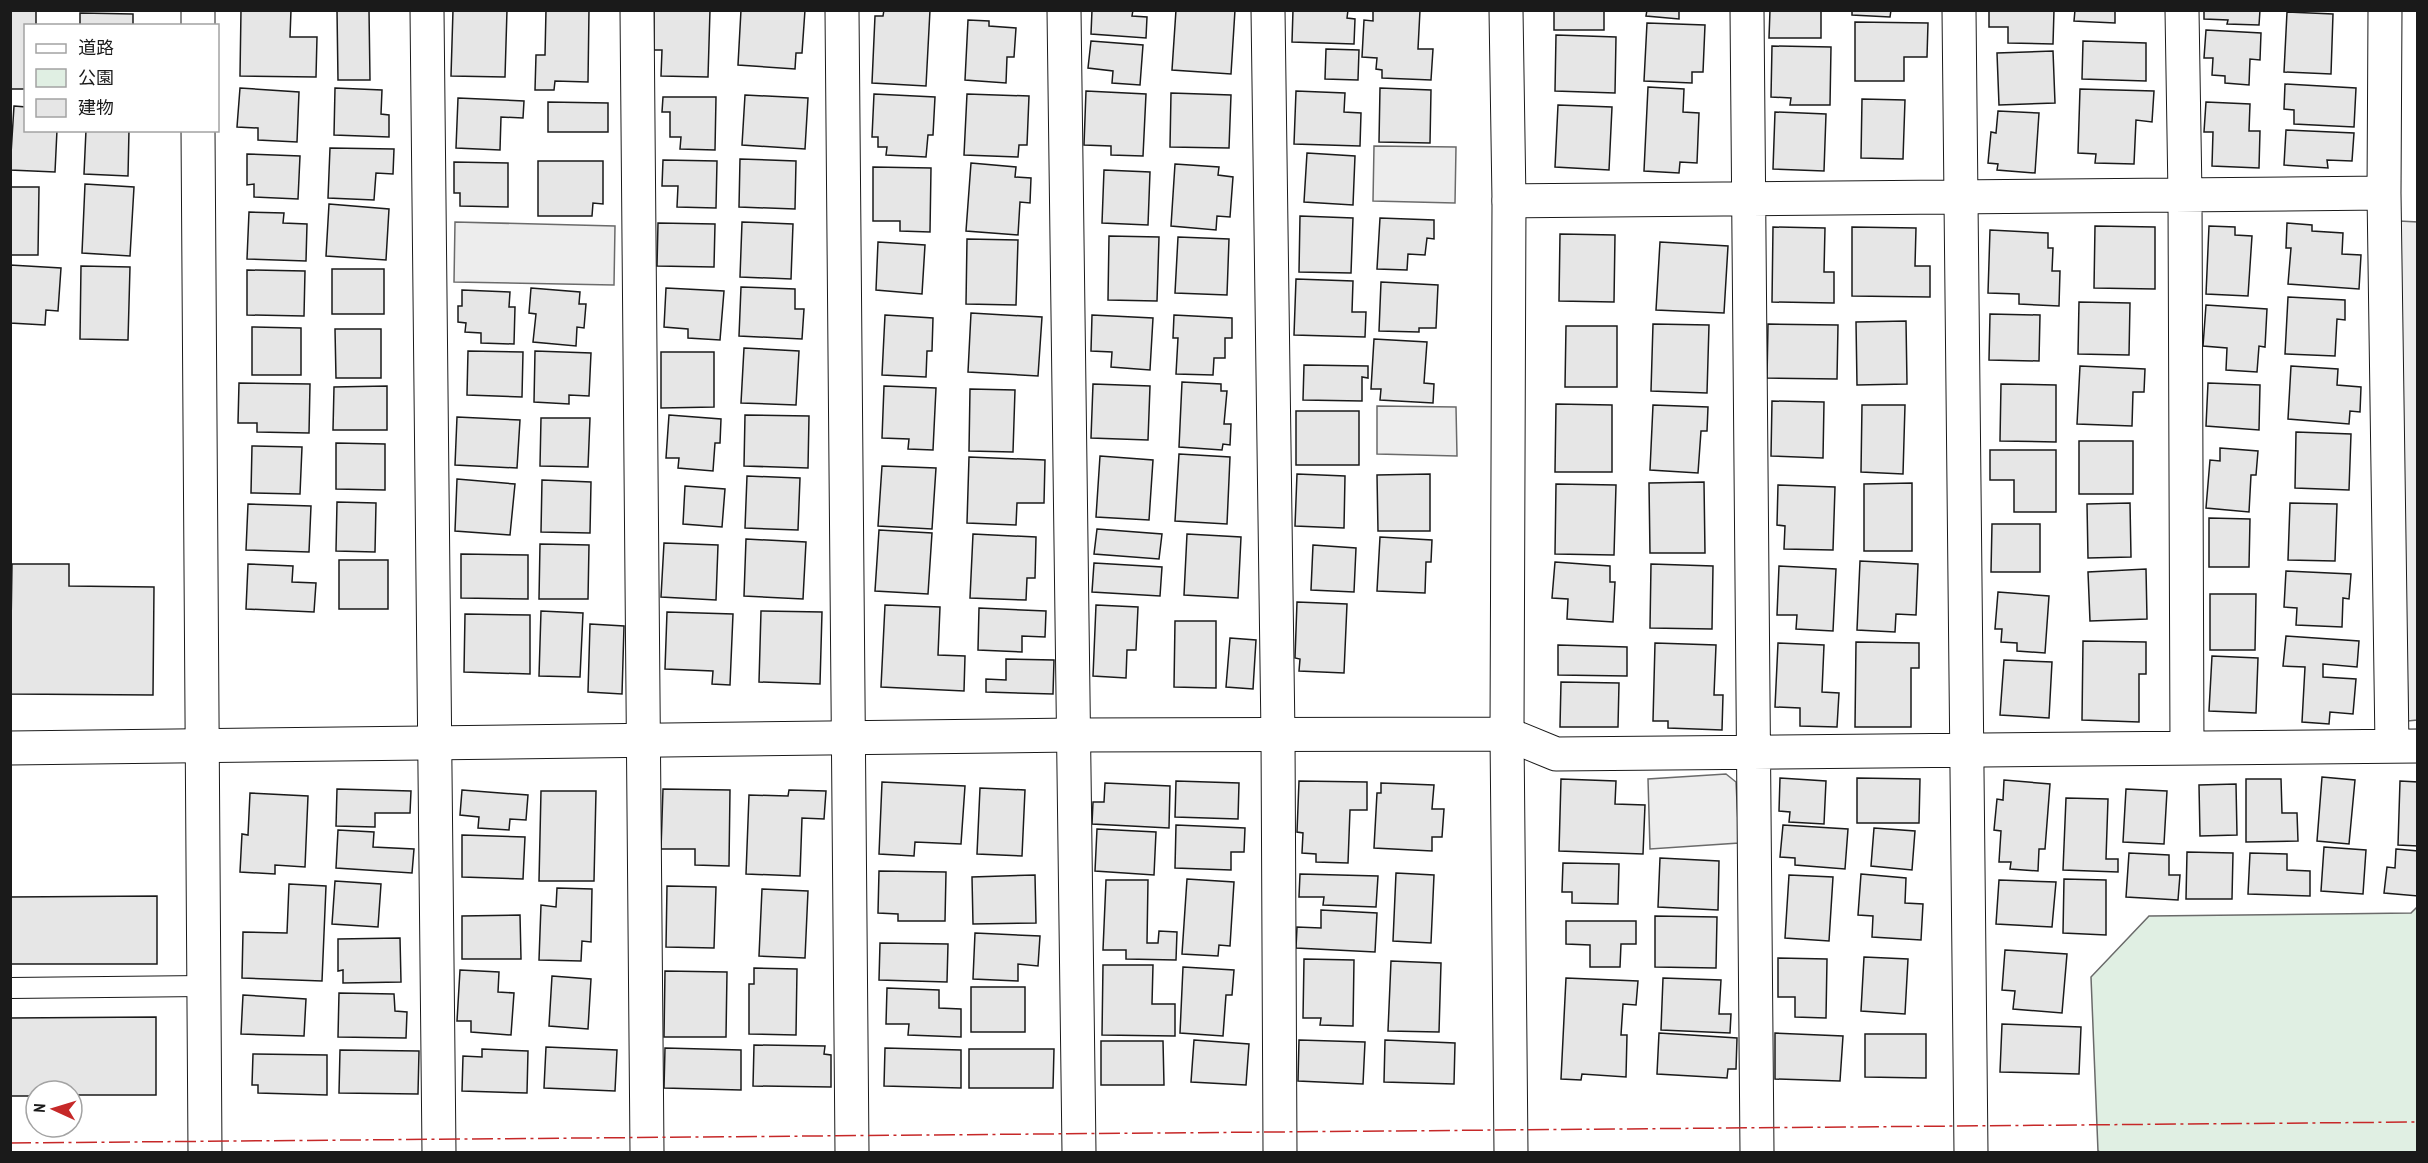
<svg xmlns="http://www.w3.org/2000/svg" width="2428" height="1163" font-family="'PT Sans Narrow','Noto Sans JP',sans-serif">
<style>
.green{fill:#e0efe3;stroke:#6a6a6a;stroke-width:1.5}
.parking{fill:#ededed;stroke:#6a6a6a;stroke-width:1.5}
.building{fill:#e6e6e6;stroke:#1a1a1a;stroke-width:1.5}
.lines{fill:none;stroke-linecap:round;stroke-linejoin:round}
.lane-casing{stroke:#1a1a1a;stroke-width:22}
.street-casing{stroke:#1a1a1a;stroke-width:35}
.secondary-casing{stroke:#1a1a1a;stroke-width:35}
.lane{stroke:#fff;stroke-width:20}
.street{stroke:#fff;stroke-width:33}
.secondary{stroke:#fff;stroke-width:33}
.power{stroke:#c62828;stroke-width:1.5;stroke-dasharray:21 4.5 3 4.5;stroke-linecap:butt}
</style>
<rect width="100%" height="100%" fill="#fff"/>
<!-- green -->
<path class="green" d="M2417,907V1152H2100L2098,1151L2091,977L2149,916L2411,913Z"/>
<!-- parking -->
<path class="parking" d="M1374,146L1456,147L1455,203L1373,201Z
M2399,221L2418,222L2417,720L2408,721Z
M455,222L615,226L614,285L454,282Z
M1377,406L1456,407L1457,456L1377,454Z
M1726,774L1736,782L1739,843L1650,849L1648,779Z"/>
<!-- building -->
<path class="building" d="M241,10H291L290,37H317L316,77L240,76Z
M337,10H369L370,80H338Z
M453,10H507L505,77L451,76Z
M546,10H589L588,82L555,81L554,90H535L536,55H545Z
M654,10H710L708,77L661,76L662,50H654Z
M741,10H805L802,53H796L795,69L738,65Z
M884,10H930L926,86L872,83L875,16H883Z
M1092,10H1133L1132,16L1147,17L1146,38L1091,34Z
M1176,10H1235L1231,74L1172,70Z
M1293,10H1348L1347,18L1355,19L1354,44L1292,42Z
M1373,10H1420L1418,49H1433L1431,80L1382,78V70L1376,69L1377,58L1362,57L1364,20L1373,21Z
M1554,10H1604V30H1554Z
M1647,10H1679V19L1646,16Z
M1770,10H1821V38H1769Z
M1852,10H1891L1890,17L1852,15Z
M1989,10H2054L2053,44L2008,43V27H1989Z
M2075,10H2115V23L2074,21Z
M2204,10H2260L2259,25L2227,24L2228,20L2204,19Z
M10,11H36V26H26V89H10Z
M2287,12L2333,14L2331,74L2284,72Z
M80,13L133,14V26H80Z
M968,20L989,21V26L1016,28L1014,57H1007L1006,83L965,80Z
M1855,22L1928,23L1927,57H1904V81H1855Z
M1647,23L1705,25L1703,72H1692V83L1644,81Z
M2206,30L2261,33L2260,60L2250,59L2249,85L2225,83V76L2212,75L2213,58H2204Z
M1556,35L1616,37L1615,93L1555,91Z
M1091,41L1143,45L1140,85L1112,83L1113,71L1088,68Z
M2083,41L2146,43V81L2082,79Z
M1772,46L1831,47L1830,105H1790L1791,98L1771,97Z
M1326,49L1359,50L1358,80L1325,79Z
M2053,51L2055,103L1999,105L1997,53Z
M2285,84L2356,88L2354,127L2294,124V110L2284,109Z
M1648,87L1684,89L1683,112L1699,113L1697,163L1680,162L1679,173L1644,171Z
M240,88L299,92L297,142L258,140V128L237,127Z
M335,88L382,90L381,114L389,115V137L334,135Z
M1380,88L1431,90L1430,143L1379,142Z
M2080,89L2154,91L2152,122L2136,120L2134,164L2095,163L2096,154L2078,153Z
M1086,91L1146,94L1143,156L1111,155V146L1084,145Z
M1296,91L1345,93L1344,112L1361,113L1360,146L1294,144Z
M1171,93L1231,95L1229,148L1170,147Z
M874,94L935,97L933,135H928L926,157L886,155L887,147H878V137H872Z
M967,94L1029,96L1027,145H1019L1018,157L964,155Z
M745,95L808,98L805,149L742,145Z
M663,97H716L715,150L680,149L681,137H670V112H662Z
M458,98L524,101L523,118L501,117L500,150L456,148Z
M1862,99L1905,100L1903,159L1861,158Z
M548,102L608,103V132H548Z
M2206,102L2250,104L2249,131H2260L2259,168L2212,166L2213,132H2204Z
M1558,105L1612,107L1609,170L1555,167Z
M14,106L26,107V130H57L55,172L10,170Z
M1998,111L2039,113L2035,173L1997,170L1998,164L1988,163L1991,132L1996,133Z
M1775,112L1826,114L1824,171L1773,169Z
M86,130H129L128,176L84,174Z
M2286,130L2354,133L2352,161L2327,160L2328,168L2284,165Z
M330,148L394,149L393,174L376,173L374,200L328,198Z
M1307,153L1355,156L1353,205L1304,202Z
M247,154L300,156L298,199L254,197V184L247,185Z
M740,159L796,161L795,209L739,207Z
M663,160L717,161L716,208L677,207L678,186H662Z
M538,161H603V204L593,203L592,216H538Z
M454,162L508,163V207L460,206V193H454Z
M971,163L1016,167L1015,177L1031,178L1030,203L1020,202L1018,235L966,231Z
M1175,164L1219,167L1218,175L1233,177L1230,217L1217,216L1216,230L1171,226Z
M873,167L931,168L930,232L900,231V221H873Z
M1104,170L1150,172L1148,225L1102,223Z
M85,184L134,187L130,256L82,253Z
M10,187H39L38,255H10Z
M329,204L389,209L386,260L326,256Z
M249,212L284,213L283,223L307,224L306,261L247,259Z
M1300,216L1353,218L1351,273L1299,272Z
M1380,218L1434,220V239L1427,238L1425,255L1408,254L1407,270L1377,269Z
M742,222L793,224L791,279L740,277Z
M658,223L715,224L714,267L657,266Z
M2287,223L2312,225V231L2343,233L2342,254L2361,255L2359,289L2288,284L2291,248H2286Z
M2095,226L2155,227V289L2094,288Z
M2209,226L2235,227V235L2252,236L2248,296L2206,294Z
M1773,227L1825,228L1824,272H1834V303L1772,302Z
M1852,227L1916,228L1915,266H1930V297L1852,296Z
M1990,230L2048,233V248H2053L2052,271H2060L2059,306L2019,304V294L1988,293Z
M1560,234L1615,235L1614,302L1559,301Z
M1109,236L1159,237L1157,301L1108,300Z
M1178,237L1229,239L1227,295L1175,293Z
M967,239L1018,240L1016,305L966,304Z
M878,242L925,245L922,294L876,290Z
M1660,242L1728,246L1724,313L1656,310Z
M10,265L61,268L58,311L46,310L45,325L10,323Z
M81,266L130,267L128,340L80,339Z
M332,269H384V314H332Z
M247,270L305,271L304,316L247,315Z
M1296,279L1353,281L1352,312H1366L1365,337L1294,335Z
M1381,282L1438,285L1436,328H1419V332L1379,331Z
M741,287L795,289V309H804L802,339L739,336Z
M531,288L580,292L579,304H586L584,328L577,327L576,346L533,342L536,314L529,313Z
M666,288L724,291L720,340L688,338V329L664,327Z
M462,290L510,292L509,307H515L514,344L481,343V333L465,332L466,323L458,322V306H462Z
M2288,297L2345,300V320L2337,319L2335,356L2285,354Z
M2079,302L2130,303L2129,355L2078,354Z
M2206,305L2267,309L2265,347L2259,346L2257,372L2226,370L2227,348L2203,346Z
M971,313L1042,317L1038,376L968,372Z
M1990,314L2040,315L2039,361L1989,360Z
M885,315L933,318L932,351H927L926,377L882,375Z
M1092,315L1153,318L1150,370L1111,367L1112,352L1091,351Z
M1174,315L1232,318V338H1225V358H1214L1213,375L1176,374L1178,338H1173Z
M1906,321L1907,384L1857,385L1856,322Z
M1653,324L1709,325L1707,393L1651,391Z
M1768,324L1838,325L1837,379L1767,378Z
M1566,326H1617V387H1565Z
M252,327L301,328V375H252Z
M335,329H381V378H336Z
M1374,339L1427,342L1424,383L1434,384L1433,403L1380,400L1381,389H1371Z
M744,348L799,351L796,405L741,403Z
M468,351L523,352L522,397L467,395Z
M535,351L591,353L589,396L569,395V404L534,402Z
M661,352H714V407L661,408Z
M1304,365L1368,366V378L1362,377V401L1303,400Z
M2080,366L2145,369L2144,392H2133L2132,426L2077,424Z
M2291,366L2338,369L2337,385L2361,387L2360,412L2350,411L2349,424L2288,419Z
M1182,382L1221,384V391H1227L1224,424H1231L1230,445L1223,444L1222,450L1179,447Z
M239,383L310,384L309,433L257,432V423H238Z
M2208,383L2260,385L2259,430L2206,426Z
M1093,384L1150,386L1148,440L1091,438Z
M2001,384L2056,385V442L2000,441Z
M387,386V430H333L334,387Z
M884,386L936,388L933,450L908,449L909,439L882,438Z
M970,389L1015,390L1013,452L969,451Z
M1772,401L1824,402L1823,458L1771,456Z
M1556,404L1612,405V472H1555Z
M1653,405L1708,407L1707,431H1701L1698,473L1650,470Z
M1862,405H1905L1903,474L1861,472Z
M1296,411H1359V465H1296Z
M669,415L721,419L720,443H715L713,471L678,468L679,458H666Z
M745,415L809,416L808,468L744,466Z
M457,417L520,420L517,468L455,465Z
M541,418H590L588,467L540,466Z
M2296,432L2351,434L2349,490L2295,488Z
M2079,441H2133V494H2079Z
M336,443L385,444V490L336,489Z
M252,446L302,447L300,494L251,493Z
M2220,448L2258,451L2256,475H2251L2249,512L2206,508L2210,460L2220,461Z
M1990,450H2056V512H2014V480H1990Z
M1179,454L1230,457L1227,524L1175,521Z
M1100,456L1153,460L1149,520L1096,517Z
M969,457L1045,460L1044,503H1017L1016,525L967,523Z
M882,466L936,468L932,529L878,526Z
M1297,474L1345,476L1344,528L1295,526Z
M1430,474V531H1378L1377,475Z
M747,476L800,478L798,530L745,528Z
M457,479L515,484L510,535L455,531Z
M542,480L591,482L590,533L541,532Z
M1704,482L1705,553H1650L1649,483Z
M1912,483V551H1864V484Z
M1556,484L1616,485L1614,555L1555,554Z
M1778,485L1835,487L1833,550L1784,549L1785,526L1777,525Z
M685,486L725,489L722,527L683,524Z
M337,502L376,503L375,552L336,551Z
M2130,503L2131,557L2088,558L2087,504Z
M2290,503L2337,504L2335,561L2288,560Z
M248,504L311,506L309,552L246,550Z
M2209,518L2250,519L2249,567H2209Z
M1992,524H2040V572H1991Z
M1097,529L1162,534L1159,559L1094,554Z
M879,530L932,533L928,594L875,591Z
M973,534L1036,537L1035,578H1027L1026,600L970,598Z
M1187,534L1241,537L1238,598L1184,595Z
M1380,537L1432,540L1431,562H1426L1425,593L1377,591Z
M746,539L806,542L803,599L744,596Z
M664,543L718,545L716,600L661,597Z
M540,544L589,545L588,599H539Z
M1313,545L1356,548L1354,592L1311,590Z
M461,554L528,555V599L461,598Z
M339,560H388V609H339Z
M1860,561L1918,564L1916,615L1896,614L1895,632L1857,630Z
M1555,562L1610,566V582H1615L1613,622L1567,619L1568,599L1552,598Z
M1094,563L1162,567L1160,596L1092,592Z
M12,564H69V586L154,587L153,695L10,694Z
M248,564L293,566L292,582L316,583L314,612L246,609Z
M1651,564L1713,566L1712,629L1650,628Z
M1779,566L1836,569L1833,631L1796,629L1797,615H1777Z
M2146,569L2147,619L2090,621L2088,572Z
M2286,571L2351,574L2349,599L2343,598L2342,627L2296,625L2297,608L2284,607Z
M1998,592L2049,596L2045,653L2017,651V643L2001,642L2002,629H1995Z
M2210,594H2256L2255,650H2210Z
M1297,602L1347,604L1344,673L1299,671L1300,659L1295,658Z
M885,605L940,607L938,655L965,656L964,691L881,687Z
M1096,605L1138,607L1136,650H1127L1126,678L1093,676Z
M979,608L1046,611L1045,637L1022,636V652L978,650Z
M541,611L583,613L580,677L539,676Z
M761,611L822,612L820,684L759,682Z
M667,612L733,614L730,685L712,684L713,671L665,669Z
M465,614L530,615V674L464,672Z
M1175,621H1216V688L1174,687Z
M590,624L624,626L622,694L588,692Z
M2286,636L2359,641L2357,667L2323,664V677L2356,679L2353,714L2330,712L2329,724L2302,722L2305,667L2283,666Z
M1230,638L1256,640L1253,689L1226,687Z
M2083,641L2146,642V674H2139V722L2082,720Z
M1856,642L1919,643V668H1911V727H1855Z
M1655,643L1716,645L1714,695H1723L1722,730L1668,728V721H1653Z
M1778,643L1824,645L1822,692L1839,693L1837,727L1800,726V708L1775,707Z
M1558,645L1627,647V676L1558,675Z
M2212,656L2258,658L2256,713L2209,711Z
M1006,659L1054,660L1053,694L986,692V679L1006,680Z
M2004,660L2052,662L2049,718L2000,715Z
M1561,682L1619,683L1618,727H1560Z
M2322,777L2355,780L2349,844L2317,841Z
M1780,778L1826,781L1824,824L1789,822L1790,812L1779,811Z
M1857,778L1920,779L1919,823H1857Z
M1561,779L1616,781L1615,804L1645,805L1643,854L1559,851Z
M2246,779H2281L2282,813H2297L2298,841L2246,842Z
M2004,780L2050,784L2045,849H2039L2038,871L2010,869L2011,862H1999L2001,831L1994,830L1997,799L2003,800Z
M1176,781L1239,783L1238,819L1175,817Z
M1299,781L1367,782V810H1350L1348,863L1316,862V854L1302,853L1303,833L1297,832Z
M2400,781L2418,782V846L2398,845Z
M882,782L965,786L961,844L915,842L914,856L879,854Z
M1105,783L1170,786L1169,828L1092,824L1093,802H1104Z
M1381,783L1434,785L1432,809H1444L1442,837H1432V851L1374,848L1377,793H1381Z
M2236,784L2237,835L2200,836L2199,785Z
M980,788L1025,790L1022,856L977,854Z
M337,789L411,791L410,813H375V827L336,826Z
M663,789L730,790L729,866L695,865V849H661Z
M2126,789L2167,791L2164,844L2123,842Z
M462,790L528,795L526,820L510,819L509,830L478,828L479,817L460,815Z
M789,790L826,791L824,819L802,818L800,876L746,874L749,795L788,796Z
M541,791H596L594,881H539Z
M250,793L308,796L305,867L275,865V874L240,872L242,834L248,835Z
M2066,798L2108,799L2106,859H2118V872L2063,870Z
M1176,825L1245,828L1244,852H1231V870L1175,868Z
M1783,825L1848,829L1845,869L1795,865V858L1780,857Z
M1874,828L1915,831L1912,870L1871,866Z
M1097,829L1156,832L1154,875L1095,871Z
M338,830L374,832L373,847L414,849L412,873L336,868Z
M462,835L525,837L523,879L462,877Z
M2324,847L2366,850L2363,894L2321,891Z
M2396,849L2418,851V896L2384,893L2387,867L2395,868Z
M2187,852L2233,853L2232,899H2186Z
M2129,853L2169,855V875H2180L2178,900L2126,897Z
M2250,853L2287,854V870L2310,871V896L2248,894Z
M1660,858L1719,861L1718,910L1658,907Z
M1563,863L1619,864L1618,904L1572,903V892H1562Z
M879,871L946,872L945,921H898V914L878,913Z
M1396,873L1434,875L1431,943L1393,941Z
M1300,874L1378,876L1376,907L1323,905L1324,897H1299Z
M1861,874L1906,878L1905,903L1923,904L1921,940L1872,937L1873,916L1858,915Z
M1035,875L1036,923L973,924L972,877Z
M1789,875L1833,877L1829,941L1785,938Z
M1187,879L1234,882L1230,946L1219,945L1218,956L1182,954Z
M2064,879L2106,880V935L2063,933Z
M1106,880H1148L1147,943H1158L1159,931L1177,932L1176,960L1126,959V950H1103Z
M1999,880L2056,882L2052,927L1996,924Z
M335,881L381,884L378,927L332,924Z
M289,884L326,886L322,981L242,978L243,932L287,933Z
M667,886L716,887L714,948L666,947Z
M557,888L592,889L591,942L582,941L581,961L539,960L541,905L556,907Z
M762,889L808,891L805,958L759,956Z
M157,896V964H10V897Z
M1321,910L1377,913L1375,952L1296,948L1297,927L1321,928Z
M520,915L521,959H462V916Z
M1655,916L1717,917L1716,968L1655,967Z
M1566,921H1636V944H1621L1620,967H1590V945L1566,944Z
M975,933L1040,936L1038,966L1018,964V981L973,979Z
M400,938L401,982L343,983V970L338,971V939Z
M880,943L948,944L947,982L879,980Z
M2005,950L2067,954L2062,1013L2013,1009L2015,991L2002,990Z
M1864,957L1908,959L1905,1014L1861,1011Z
M1778,958L1827,959L1826,1018L1795,1017V997H1778Z
M1304,959L1354,960L1353,1026L1320,1025L1321,1018H1303Z
M1391,961L1441,963L1439,1032L1388,1031Z
M1103,965H1153L1152,1004H1175V1036L1102,1035Z
M1183,967L1234,970L1232,995H1226L1223,1036L1180,1033Z
M754,968L797,969L796,1035L749,1034V984H754Z
M460,970L499,972L498,992L514,993L511,1035L471,1032V1021H457Z
M665,971L727,972L726,1037H664Z
M552,976L591,979L588,1029L549,1026Z
M1566,978L1638,981L1636,1005L1623,1004L1621,1035H1627L1626,1077L1582,1074L1581,1080L1561,1079Z
M1663,978L1721,980L1719,1014H1731L1730,1033L1661,1030Z
M971,987H1025V1032H971Z
M887,988L939,990V1008L961,1009V1037L908,1035L909,1024H886Z
M339,993L394,994L395,1011L407,1012L406,1038L338,1037Z
M243,995L306,999L304,1036L241,1034Z
M156,1017V1095H72V1091H36V1096H10V1018Z
M2002,1024L2081,1027L2079,1074L2000,1072Z
M1659,1033L1737,1038L1736,1069H1728L1727,1078L1657,1074Z
M1775,1033L1843,1036L1840,1081L1775,1079Z
M1865,1034H1926V1078L1865,1077Z
M1194,1040L1249,1044L1246,1085L1191,1082Z
M1299,1040L1365,1042L1363,1084L1298,1081Z
M1385,1040L1455,1043L1454,1084L1384,1082Z
M1101,1041H1163L1164,1085H1101Z
M754,1045L825,1046L824,1054L831,1055V1087L753,1086Z
M546,1047L617,1050L615,1091L544,1088Z
M665,1048L741,1050V1090L664,1088Z
M885,1048L961,1050V1088L884,1086Z
M482,1049L528,1051L527,1093L462,1091L463,1056L482,1057Z
M969,1049H1054L1053,1088H969Z
M340,1050L419,1051L418,1094L339,1093Z
M253,1054L327,1055V1095L258,1093V1085H252Z"/>
<g class="lines">
<defs>
<path id="lane" d="M10,988L203,986"/>
<path id="street" d="M198,10V26
M427,10L439,1152
M637,10L647,1152
M842,10L852,1152
M1064,10L1079,1152
M1268,10L1278,736L1280,1152
M1747,10L1757,1152
M1959,10L1971,1152
M2182,10L2185,196L2187,748
M2385,10L2384,193L2392,746
M198,130L205,1152
M1509,201L2384,193
M1507,734L1556,754L2418,746"/>
<path id="secondary" d="M1506,10L1509,201L1507,734L1511,1152
M10,748L1074,735L1507,734"/>
</defs>
<!-- lane casing -->
<use href="#lane" class="lane-casing"/>
<!-- street casing -->
<use href="#street" class="street-casing"/>
<!-- secondary casing -->
<use href="#secondary" class="secondary-casing"/>
<!-- lane -->
<use href="#lane" class="lane"/>
<!-- street -->
<use href="#street" class="street"/>
<!-- secondary -->
<use href="#secondary" class="secondary"/>
<!-- power -->
<path class="power" d="M10,1143L2418,1122"/>
</g>
<!-- border -->
<rect width="2428" height="1163" fill="none" stroke="#1a1a1a" stroke-width="24"/>
<!-- legend -->
<rect x="24" y="24" width="195" height="108" fill="#ffffff" stroke="#a3a3a3" stroke-width="1.5"/>
<rect x="36" y="44" width="30" height="9" fill="#ffffff" stroke="#a3a3a3" stroke-width="1.5"/>
<text x="78" y="54" font-size="18" fill="#1a1a1a">道路</text>
<rect x="36" y="69" width="30" height="18" fill="#e0efe3" stroke="#a3a3a3" stroke-width="1.5"/>
<text x="78" y="84" font-size="18" fill="#1a1a1a">公園</text>
<rect x="36" y="99" width="30" height="18" fill="#e6e6e6" stroke="#a3a3a3" stroke-width="1.5"/>
<text x="78" y="114" font-size="18" fill="#1a1a1a">建物</text>
<!-- north arrow -->
<g transform="translate(54 1109) rotate(274)"><circle r="28" fill="#ffffff" stroke="#a3a3a3" stroke-width="1.5"/>
<path d="M0-4.5L10 22L0 15L-10 22Z" fill="#c62828"/>
<text y="-9" font-size="16" font-weight="bold" text-anchor="middle" fill="#1a1a1a">N</text>
</g>
</svg>
